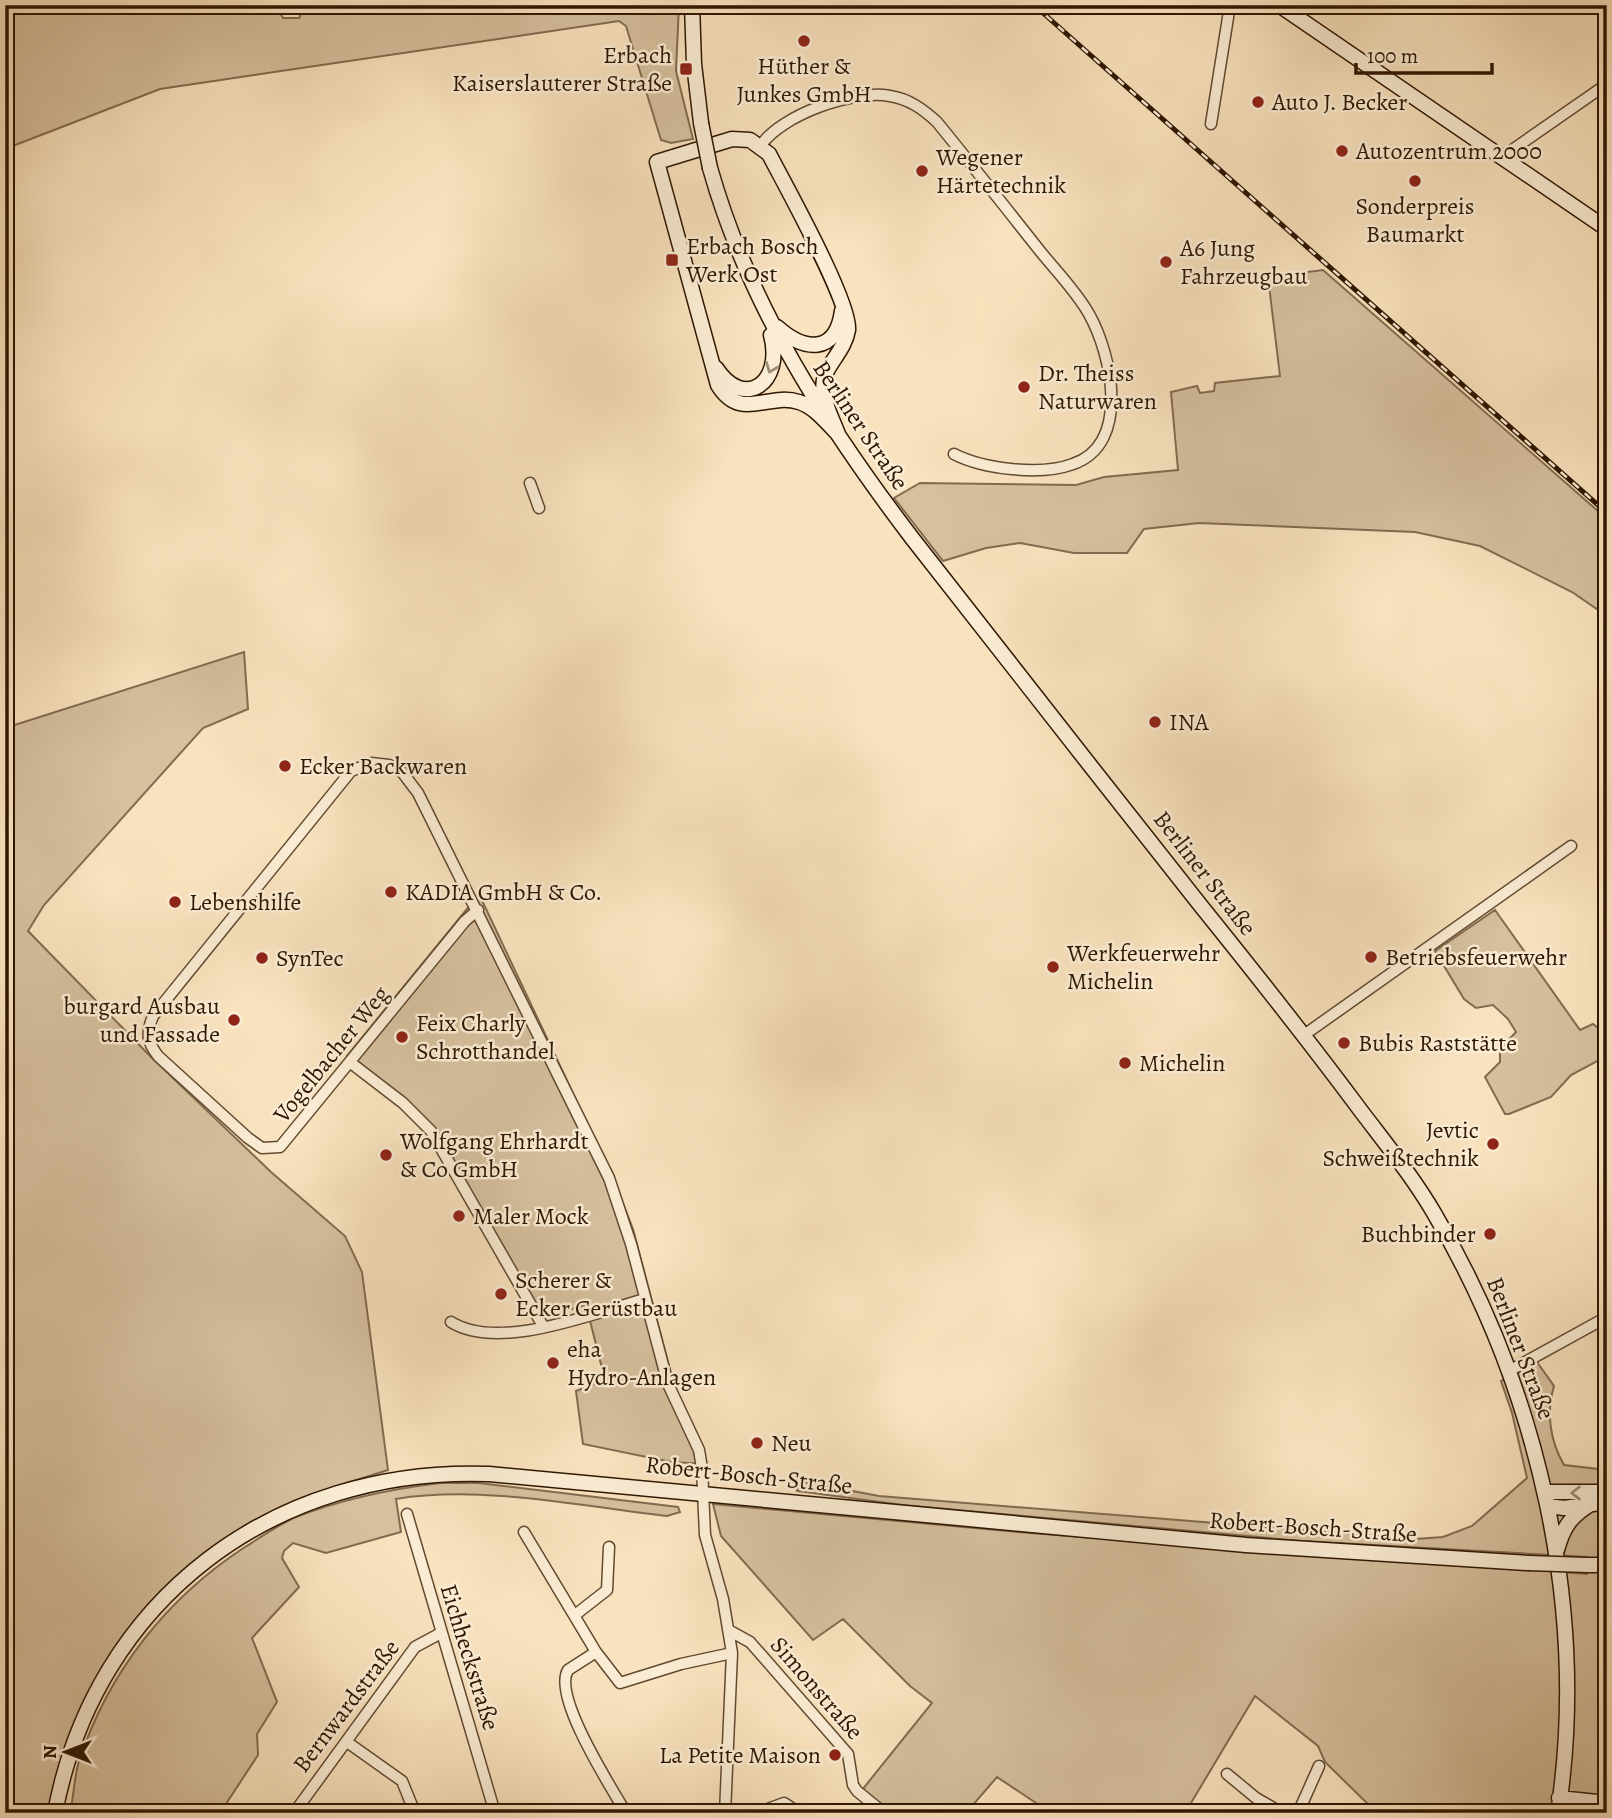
<svg xmlns="http://www.w3.org/2000/svg" width="1612" height="1818" font-family="Alegreya,serif">
<style>
.green{fill:#d6c09e;stroke:#826b50;stroke-width:2}
.lines{fill:none;stroke-linecap:round;stroke-linejoin:round}
.street-casing{stroke:#614930;stroke-width:13}
.secondary-casing{stroke:#2e1601;stroke-width:17}
.street{stroke:#fbedd5;stroke-width:10}
.secondary{stroke:#fbedd5;stroke-width:14}
.rail-casing{stroke:#2e1601;stroke-width:5}
.rail{stroke:#fbedd5;stroke-width:2.5;stroke-dasharray:8;stroke-linecap:butt}
.secondary-bridge-casing{stroke:#2e1601;stroke-width:17;stroke-linecap:butt}
.secondary-bridge{stroke:#fbedd5;stroke-width:14}
.oneway{stroke:#9f8c76}
.poi-dot{fill:#8f2418;stroke:#fbedd5;stroke-width:2.5}
.labels{text-anchor:middle;dominant-baseline:central;stroke-width:5;stroke-linejoin:round;paint-order:stroke}
.poi-label{font-size:24px;fill:#2e1601;stroke:#fbedd5;text-anchor:start}
.street-label{font-size:24px;fill:#2e1601;stroke:#fbedd5}
</style>
<rect width="100%" height="100%" fill="#f9e3be"/>
<filter id="stains"><feTurbulence type="fractalNoise" baseFrequency=".00286" numOctaves="4"/><feColorMatrix values="0 0 0 0 .2 0 0 0 0 .09 0 0 0 0 .02 0 0 0 .5 -.17"/></filter>
<radialGradient id="worn" r=".72"><stop offset=".6" stop-color="#630" stop-opacity="0"/><stop offset="1" stop-color="#630" stop-opacity=".3"/></radialGradient>
<!-- green -->
<path class="green" d="M5,5H276L283,18H299L305,5H679L676,71L693,139L671,143L661,140L626,26L619,21L160,89L5,149Z
M1323,270L1607,519V616L1572,592L1480,546L1415,532L1199,523L1144,529L1127,553H1074L1020,543L986,548L943,561L894,498L920,483L1076,485L1104,477L1178,470L1171,392L1197,386L1200,393L1214,391L1215,383L1280,376L1268,277Z
M244,652L248,709L203,728L44,905L28,931L150,1056L271,1172L345,1236L362,1272L388,1470C349,1483 309,1492 272,1511C156,1571 73,1685 49,1813H5V728Z
M479,894L612,1176L633,1229L678,1400L706,1464L671,1462L583,1444L576,1391L605,1380L586,1305L544,1317L432,1126L402,1097L347,1056Z
M1495,910L1580,1030L1593,1024L1607,1035V1056L1571,1075L1551,1097L1509,1114H1505L1485,1077L1500,1062V1049L1516,1032L1508,1019L1493,1005L1476,1008L1464,999L1435,951Z
M1537,1362L1554,1386C1546,1413 1550,1441 1564,1465L1607,1470V1813H1373L1374,1810L1325,1762L1318,1746L1255,1696L1185,1813H1051L997,1777L966,1813H890L862,1790L932,1703L910,1686L843,1619L813,1640L721,1536L713,1504L1029,1533L1587,1574V1557L1301,1541L903,1505L797,1491L799,1481L879,1496L1415,1539L1443,1537L1472,1526L1527,1478L1512,1413L1501,1381Z
M440,1483H479L678,1507L680,1512L667,1516C582,1506 480,1485 396,1499L401,1532L326,1553L293,1543L284,1551L282,1558L299,1587L252,1638L277,1702L257,1734L258,1755L220,1813H70C74,1796 74,1777 79,1761C109,1671 167,1598 245,1547C261,1537 278,1525 296,1517C342,1499 391,1489 440,1483Z"/>
<g class="lines">
<defs>
<path id="street" d="M1211,124L1230,5
M761,145C782,115 853,89 890,96C909,99 923,109 937,122C972,165 1006,208 1040,251C1056,271 1076,291 1089,314C1112,355 1131,444 1073,464C1041,476 983,469 954,454
M1502,157L1607,84
M530,483L539,508
M478,910L465,921L280,1147L262,1148L248,1138L158,1056C147,1042 146,1033 153,1016L351,771L371,763L389,765L402,772L418,793L609,1178L631,1244L668,1384L699,1450L702,1468L705,1535L723,1599L732,1653L725,1813
M1304,1035L1571,846
M351,1063L403,1103L431,1131L543,1326
M451,1322C499,1352 593,1313 645,1299
M1509,1371L1607,1317
M407,1514L495,1813
M524,1532L596,1652L620,1683L681,1664L732,1653
M575,1615L607,1590L609,1547
M730,1631L750,1642L848,1754L853,1785L857,1791L884,1813
M596,1652L568,1670C552,1696 611,1787 626,1813
M347,1742L402,1781L415,1813
M1227,1774L1256,1798L1282,1813
M294,1813L415,1647L441,1633
M757,1813L784,1803L799,1813
M1298,1813L1319,1766"/>
<path id="secondary" d="M692,5L694,64L701,123
M1279,5L1607,229
M732,139L750,140L769,154C785,185 851,303 848,330C846,343 838,353 831,364C814,387 829,411 838,434C827,423 815,407 799,402C767,392 741,422 718,385L657,162Z
M710,168C749,306 826,425 912,538C1008,660 1104,784 1201,906C1255,973 1309,1041 1361,1111C1386,1144 1413,1177 1434,1213C1538,1389 1589,1609 1558,1813
M777,327C804,351 836,355 842,311
M716,368C744,411 784,383 771,335
M1546,1492H1607
M1548,1506L1564,1508L1607,1502
M1557,1550C1563,1528 1570,1517 1589,1505
M1587,1565H1607
M1559,1798L1607,1803
M55,1813C95,1599 275,1466 489,1474L1246,1545L1528,1563"/>
</defs>
<!-- street casing -->
<use href="#street" class="street-casing"/>
<!-- secondary casing -->
<use href="#secondary" class="secondary-casing"/>
<!-- street -->
<use href="#street" class="street"/>
<!-- secondary -->
<use href="#secondary" class="secondary"/>
<defs>
<path id="rail" d="M1034,5L1607,513"/>
</defs>
<!-- rail casing -->
<use href="#rail" class="rail-casing"/>
<!-- rail -->
<use href="#rail" class="rail"/>
<defs>
<path id="secondary-bridge" d="M701,123L710,168
M1528,1563L1587,1565"/>
</defs>
<!-- secondary-bridge casing -->
<use href="#secondary-bridge" class="secondary-bridge-casing"/>
<!-- secondary-bridge -->
<use href="#secondary-bridge" class="secondary-bridge"/>
</g>
<!-- one-way arrows -->
<defs><path id="oneway-chevron" d="M-2-3.5L2.5 0L-2 3.5" fill="none" stroke-width="1.6" stroke-linecap="round" stroke-linejoin="round" transform="scale(1.75)"/></defs>
<g class="oneway">
<use href="#oneway-chevron" transform="translate(771 368) rotate(111)"/>
<use href="#oneway-chevron" transform="translate(1576 1493) rotate(180)"/>
</g>
<!-- markers -->
<g class="poi-dot">
<circle cx="804" cy="41" r="7"/>
<rect x="679" y="62" width="14" height="14" rx="3.5"/>
<circle cx="1258" cy="102" r="7"/>
<circle cx="1342" cy="151" r="7"/>
<circle cx="922" cy="171" r="7"/>
<circle cx="1415" cy="181" r="7"/>
<rect x="665" y="253" width="14" height="14" rx="3.5"/>
<circle cx="1166" cy="262" r="7"/>
<circle cx="1024" cy="387" r="7"/>
<circle cx="1155" cy="722" r="7"/>
<circle cx="285" cy="766" r="7"/>
<circle cx="391" cy="892" r="7"/>
<circle cx="175" cy="902" r="7"/>
<circle cx="1371" cy="957" r="7"/>
<circle cx="262" cy="958" r="7"/>
<circle cx="1053" cy="967" r="7"/>
<circle cx="234" cy="1020" r="7"/>
<circle cx="402" cy="1037" r="7"/>
<circle cx="1344" cy="1043" r="7"/>
<circle cx="1125" cy="1063" r="7"/>
<circle cx="1493" cy="1144" r="7"/>
<circle cx="386" cy="1155" r="7"/>
<circle cx="459" cy="1216" r="7"/>
<circle cx="1490" cy="1234" r="7"/>
<circle cx="501" cy="1294" r="7"/>
<circle cx="553" cy="1363" r="7"/>
<circle cx="757" cy="1443" r="7"/>
<circle cx="835" cy="1755" r="7"/>
</g>
<g class="labels">
<!-- poi labels -->
<g class="poi-label">
<text x="672" y="55" text-anchor="end">Erbach<tspan x="672" dy="28">Kaiserslauterer Straße</tspan></text>
<text x="804" y="66" text-anchor="middle">Hüther &amp;<tspan x="804" dy="28">Junkes GmbH</tspan></text>
<text x="1272" y="102">Auto J. Becker</text>
<text x="1356" y="151">Autozentrum 2000</text>
<text x="936" y="157">Wegener<tspan x="936" dy="28">Härtetechnik</tspan></text>
<text x="1415" y="206" text-anchor="middle">Sonderpreis<tspan x="1415" dy="28">Baumarkt</tspan></text>
<text x="686" y="246">Erbach Bosch<tspan x="686" dy="28">Werk Ost</tspan></text>
<text x="1180" y="248">A6 Jung<tspan x="1180" dy="28">Fahrzeugbau</tspan></text>
<text x="1038" y="373">Dr. Theiss<tspan x="1038" dy="28">Naturwaren</tspan></text>
<text x="1169" y="722">INA</text>
<text x="299" y="766">Ecker Backwaren</text>
<text x="405" y="892">KADIA GmbH &amp; Co.</text>
<text x="189" y="902">Lebenshilfe</text>
<text x="1067" y="953">Werkfeuerwehr<tspan x="1067" dy="28">Michelin</tspan></text>
<text x="1385" y="957">Betriebsfeuerwehr</text>
<text x="276" y="958">SynTec</text>
<text x="220" y="1006" text-anchor="end">burgard Ausbau<tspan x="220" dy="28">und Fassade</tspan></text>
<text x="416" y="1023">Feix Charly<tspan x="416" dy="28">Schrotthandel</tspan></text>
<text x="1358" y="1043">Bubis Raststätte</text>
<text x="1139" y="1063">Michelin</text>
<text x="1479" y="1130" text-anchor="end">Jevtic<tspan x="1479" dy="28">Schweißtechnik</tspan></text>
<text x="400" y="1141">Wolfgang Ehrhardt<tspan x="400" dy="28">&amp; Co GmbH</tspan></text>
<text x="473" y="1216">Maler Mock</text>
<text x="1476" y="1234" text-anchor="end">Buchbinder</text>
<text x="515" y="1280">Scherer &amp;<tspan x="515" dy="28">Ecker Gerüstbau</tspan></text>
<text x="567" y="1349">eha<tspan x="567" dy="28">Hydro-Anlagen</tspan></text>
<text x="771" y="1443">Neu</text>
<text x="821" y="1755" text-anchor="end">La Petite Maison</text>
</g>
<!-- street labels -->
<g class="street-label">
<text transform="translate(861 425) rotate(56)">Berliner Straße</text>
<text transform="translate(1205 873) rotate(52)">Berliner Straße</text>
<text transform="translate(331 1054) rotate(-51)">Vogelbacher Weg</text>
<text transform="translate(1521 1348) rotate(69)">Berliner Straße</text>
<text transform="translate(749 1475) rotate(6)">Robert-Bosch-Straße</text>
<text transform="translate(1313 1527) rotate(4)">Robert-Bosch-Straße</text>
<text transform="translate(470 1657) rotate(73)">Eichheckstraße</text>
<text transform="translate(817 1688) rotate(49)">Simonstraße</text>
<text transform="translate(346 1706) rotate(-53)">Bernwardstraße</text>
</g>
</g>
<!-- margin -->
<rect width="1612" height="1818" fill="none" stroke="#f9e3be" stroke-width="28"/>
<rect x="7" y="7" width="1598" height="1804" fill="none" stroke="#2e1601" stroke-width="3.5"/>
<rect x="14" y="14" width="1584" height="1790" fill="none" stroke="#2e1601" stroke-width="2"/>
<!-- north arrow -->
<g transform="translate(66 1752) rotate(270)" stroke="#fbedd5" stroke-width="5" paint-order="stroke">
<path d="M0-5L12 26L0 18L-12 26Z" fill="#2e1601"/>
<text y="-10" font-size="19" font-weight="bold" text-anchor="middle" fill="#2e1601">N</text>
</g>
<!-- scale -->
<path d="M1356 63v10h136v-10" fill="none" stroke="#2e1601" stroke-width="3.5"/>
<text x="1367" y="63" font-size="21" fill="#2e1601" stroke="#fbedd5" stroke-width="5" paint-order="stroke">100 m</text>
<rect width="100%" height="100%" filter="url(#stains)"/>
<rect width="100%" height="100%" fill="url(#worn)"/>
</svg>
